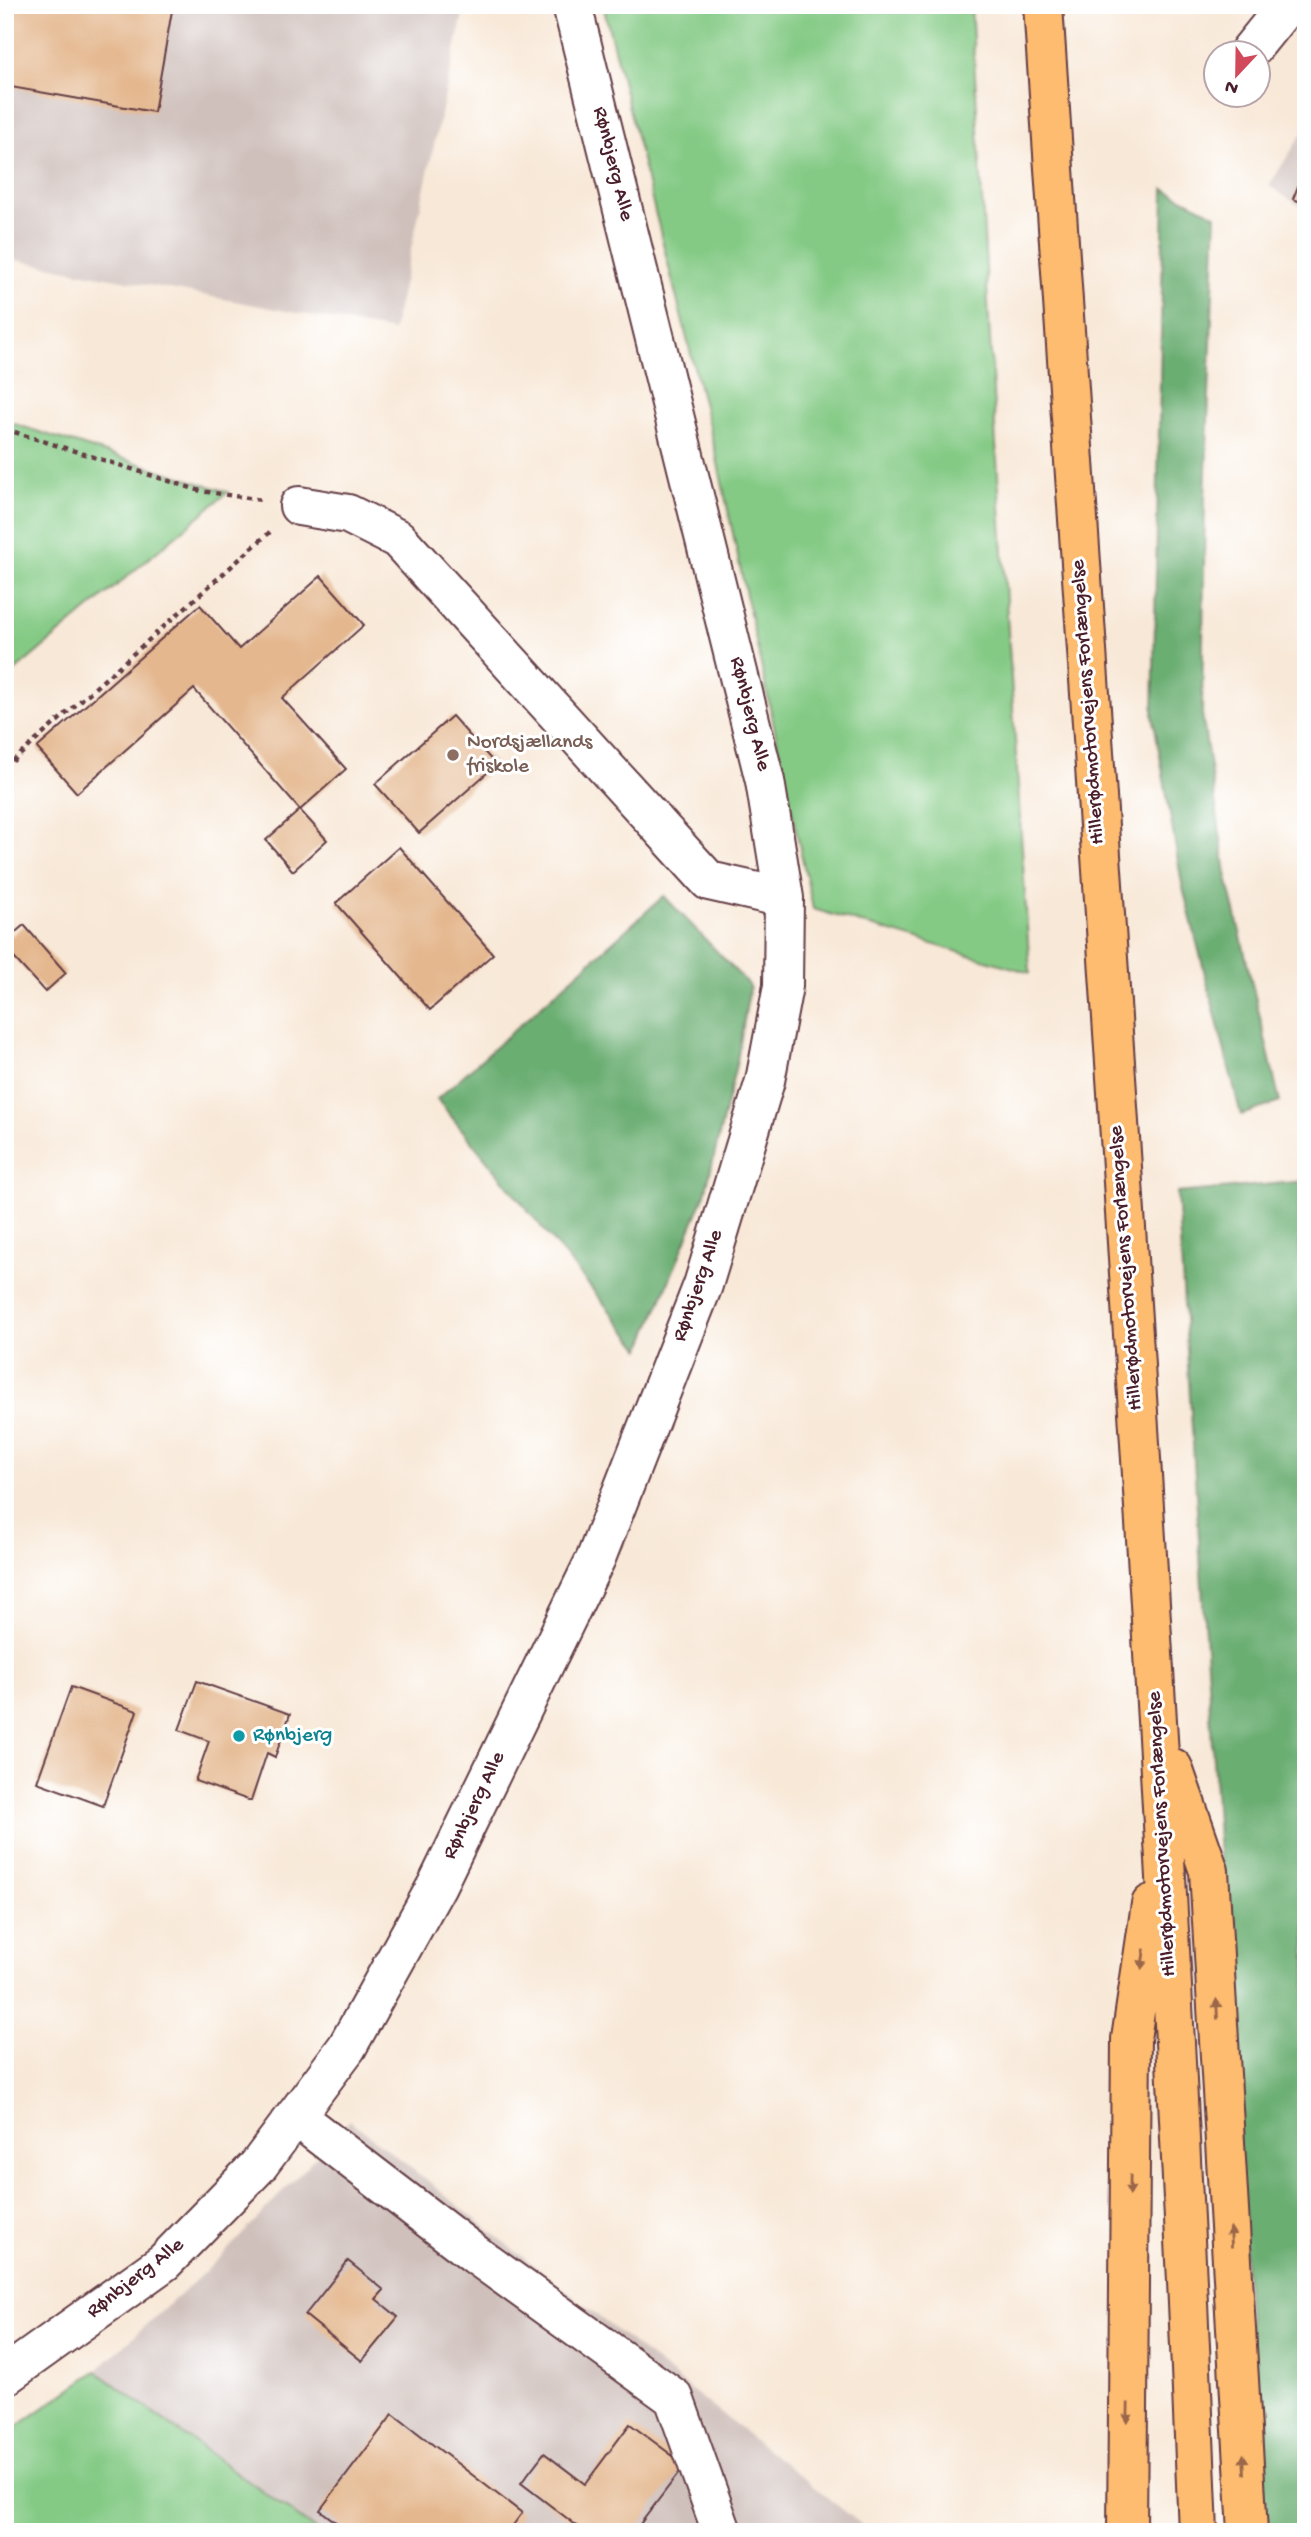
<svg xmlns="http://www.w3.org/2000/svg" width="1311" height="2537" font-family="'Gochi Hand',sans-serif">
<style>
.industrial{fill:#cfc0bb}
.green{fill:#84ca85;stroke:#677458;stroke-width:2}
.forest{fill:#6bae72;stroke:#5a664e;stroke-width:2}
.building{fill:#e4b78e}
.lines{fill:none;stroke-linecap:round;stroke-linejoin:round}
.minor-casing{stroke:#643d45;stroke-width:42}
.highway-casing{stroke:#643d45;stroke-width:42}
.path{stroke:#643d45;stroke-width:4.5;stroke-dasharray:5 5;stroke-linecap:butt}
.minor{stroke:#fff;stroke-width:38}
.highway{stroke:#fdbc70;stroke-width:38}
.oneway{fill:#9b664a}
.education-dot{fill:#8d6e63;stroke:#fff;stroke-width:2.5}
.culture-dot{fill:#0f9aa8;stroke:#fff;stroke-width:2.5}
.labels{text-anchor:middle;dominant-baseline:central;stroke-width:6;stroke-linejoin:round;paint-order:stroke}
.street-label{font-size:21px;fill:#4a1f2b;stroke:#fff}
.education-label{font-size:21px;fill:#785e54;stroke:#fff;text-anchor:start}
.culture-label{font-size:21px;fill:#0d838f;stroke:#fff;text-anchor:start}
</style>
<rect width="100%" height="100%" fill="#fff"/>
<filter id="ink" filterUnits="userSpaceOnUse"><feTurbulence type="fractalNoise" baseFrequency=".0143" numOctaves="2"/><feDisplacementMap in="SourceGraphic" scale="14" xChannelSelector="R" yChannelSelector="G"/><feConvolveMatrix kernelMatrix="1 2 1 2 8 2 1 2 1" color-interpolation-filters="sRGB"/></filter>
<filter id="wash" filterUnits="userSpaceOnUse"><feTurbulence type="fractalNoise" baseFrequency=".00686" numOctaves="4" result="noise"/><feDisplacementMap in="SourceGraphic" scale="28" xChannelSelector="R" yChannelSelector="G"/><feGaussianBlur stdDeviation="1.57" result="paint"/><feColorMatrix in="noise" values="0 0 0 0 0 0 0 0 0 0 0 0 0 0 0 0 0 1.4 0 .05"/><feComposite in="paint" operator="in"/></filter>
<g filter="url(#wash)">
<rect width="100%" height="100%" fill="#f8e8d7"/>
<!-- industrial -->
<path class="industrial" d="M5,5H465L393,331L5,258Z
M1306,127V210L1269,186Z
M350,2120L871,2532H318L96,2371L221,2257Z"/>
<!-- green -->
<path class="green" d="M603,5H971L996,444L1030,973L813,909L716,454Z
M5,421L228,492L5,679Z
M96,2371L318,2532H5V2435Z"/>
<!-- forest -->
<path class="forest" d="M1164,189L1216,215L1205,499L1202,714L1226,873L1280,1102L1241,1115L1182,884L1153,716Z
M664,896L750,986L737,1061L705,1194L641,1349L437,1099Z
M1306,1181V1245L1299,1243L1306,1331V2532H1262L1177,1193Z"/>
<g id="blocks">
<!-- building -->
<path class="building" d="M5,5H173L154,112L5,86Z
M1306,166V204L1293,199Z
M321,576L364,625L282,698L346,769L300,810L194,689L77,793L37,748L200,605L239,649Z
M452,716L496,765L419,833L375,784Z
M300,810L327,840L293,871L266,840Z
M399,847L493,954L430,1010L336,903Z
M24,925L66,973L45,992L5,948V941Z
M197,1681L290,1714L275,1757L267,1753L251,1801L195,1781L209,1741L179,1730Z
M71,1687L137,1711L103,1806L37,1782Z
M348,2261L384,2290L376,2299L398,2317L362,2361L305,2315Z
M393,2414L522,2513L508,2532H349L320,2510Z
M630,2424L685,2465L634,2532H585L521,2483L544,2453L585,2484Z"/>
</g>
</g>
<g filter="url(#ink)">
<use href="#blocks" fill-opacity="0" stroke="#643d45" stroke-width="2"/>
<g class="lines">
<defs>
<path id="minor" d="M1249,52L1287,5
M299,506L348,514L398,539L709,881L784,898
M295,2116L476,2255L674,2398L722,2532
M5,2376L164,2262L258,2166L347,2047L437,1885L596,1558L703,1285L765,1081L783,986L784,898L765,781L572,5"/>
<path id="highway" d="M1043,5C1099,847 1164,1689 1198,2532
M1173,1768L1209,1871L1248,2532
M1127,2532L1131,2039L1151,1904"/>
</defs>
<!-- minor casing -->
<use href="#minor" class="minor-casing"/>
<!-- highway casing -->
<use href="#highway" class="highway-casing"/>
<!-- path -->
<path class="path" d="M5,429L201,491L261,500
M5,768L270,532"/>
<!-- minor -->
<use href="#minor" class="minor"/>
<!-- highway -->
<use href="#highway" class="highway"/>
</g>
<!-- one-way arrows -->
<defs><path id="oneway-solid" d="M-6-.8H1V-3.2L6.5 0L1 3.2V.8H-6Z" transform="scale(1.75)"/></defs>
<g class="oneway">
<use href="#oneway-solid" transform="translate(1143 1959) rotate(98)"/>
<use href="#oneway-solid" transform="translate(1217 2009) rotate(-93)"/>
<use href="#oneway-solid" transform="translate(1130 2185) rotate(91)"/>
<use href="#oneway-solid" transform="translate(1231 2237) rotate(-93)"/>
<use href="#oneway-solid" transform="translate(1128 2413) rotate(91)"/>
<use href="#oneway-solid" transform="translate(1244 2464) rotate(-93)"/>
</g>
</g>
<!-- markers -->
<circle class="education-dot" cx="453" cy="755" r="7"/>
<circle class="culture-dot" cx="239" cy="1736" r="7"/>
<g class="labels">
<!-- street labels -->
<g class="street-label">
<text transform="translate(612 164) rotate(76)">Rønbjerg Alle</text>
<text transform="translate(1089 702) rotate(-94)">Hillerødmotorvejens Forlængelse</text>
<text transform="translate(749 714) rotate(76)">Rønbjerg Alle</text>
<text transform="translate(1127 1268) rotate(-94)">Hillerødmotorvejens Forlængelse</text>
<text transform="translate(699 1286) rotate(-71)">Rønbjerg Alle</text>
<text transform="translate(475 1806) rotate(-64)">Rønbjerg Alle</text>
<text transform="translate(1163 1834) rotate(-93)">Hillerødmotorvejens Forlængelse</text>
<text transform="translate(136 2279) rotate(-38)">Rønbjerg Alle</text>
</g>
<!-- education labels -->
<g class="education-label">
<text x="467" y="743">Nordsjællands<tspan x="467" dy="24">friskole</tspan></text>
</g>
<!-- culture labels -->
<g class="culture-label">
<text x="253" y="1736">Rønbjerg</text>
</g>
</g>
<!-- margin -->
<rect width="1311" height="2537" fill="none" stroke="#fff" stroke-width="28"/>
<!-- north arrow -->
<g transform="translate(1237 74) rotate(202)"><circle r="33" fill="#ffffff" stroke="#b7a5aa" stroke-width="2"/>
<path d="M0-5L12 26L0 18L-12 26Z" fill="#d1495b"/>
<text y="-10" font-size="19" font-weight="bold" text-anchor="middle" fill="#4a1f2b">N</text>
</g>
</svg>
